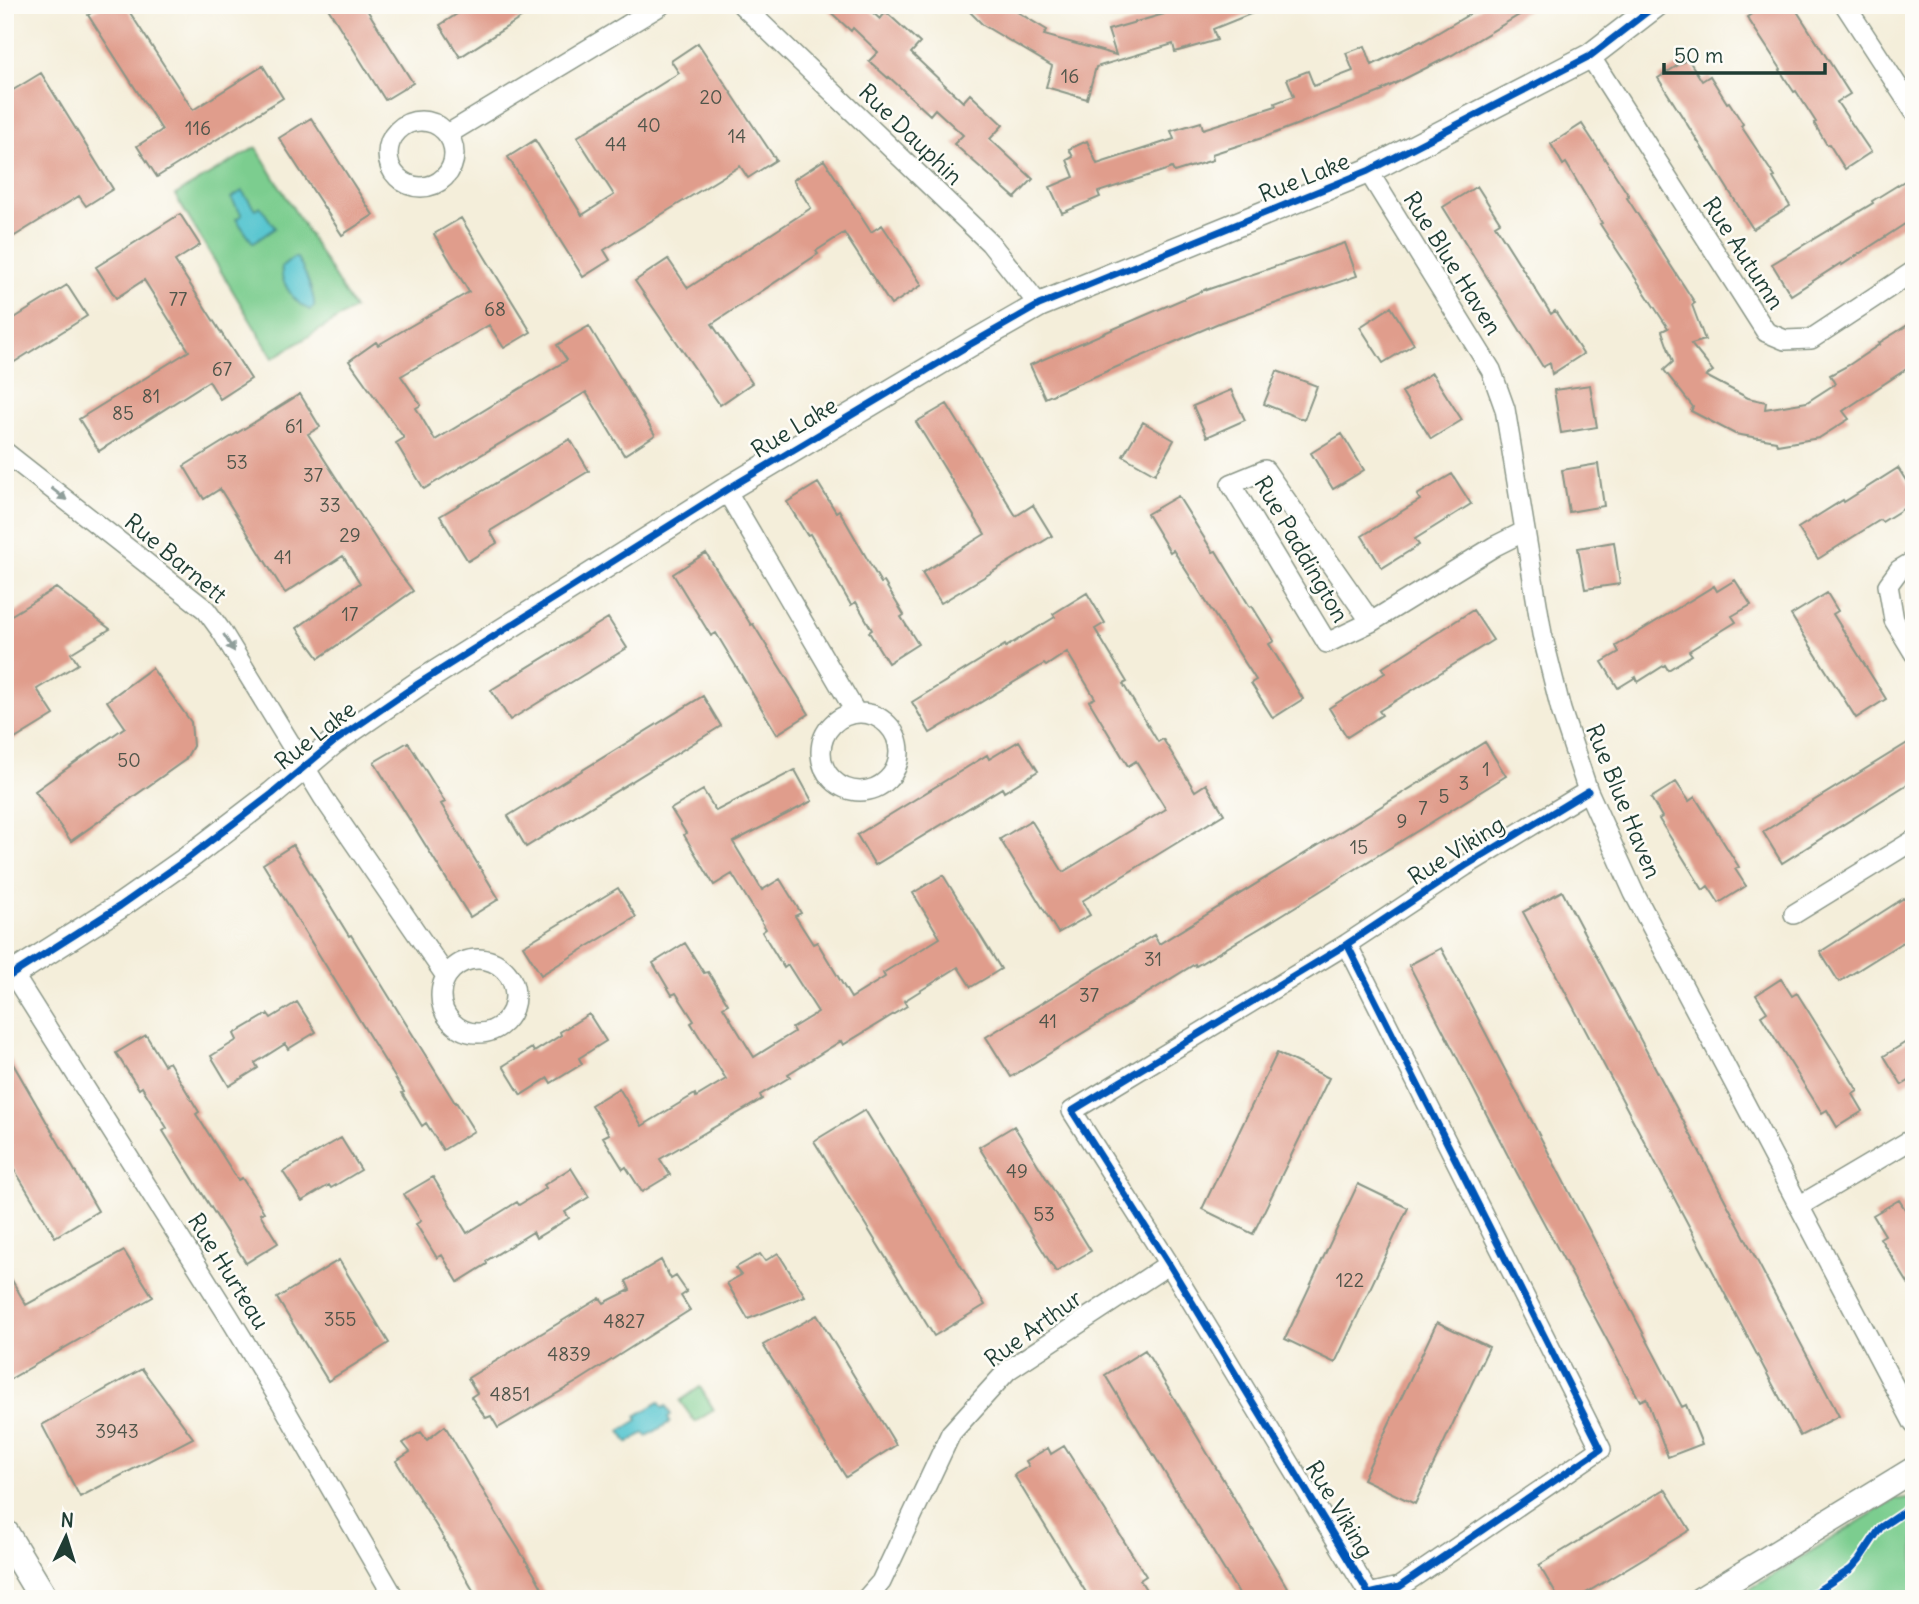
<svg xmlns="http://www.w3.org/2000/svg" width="1919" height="1604" font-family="Delius,sans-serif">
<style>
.green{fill:#7bcd8f;stroke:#4d8562;stroke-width:2}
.water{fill:#59c6d0;stroke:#3c8282;stroke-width:2}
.building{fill:#e09d8c}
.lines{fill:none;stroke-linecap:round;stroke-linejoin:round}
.minor-casing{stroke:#8a9687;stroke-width:22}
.tertiary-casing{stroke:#8a9687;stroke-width:27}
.secondary-casing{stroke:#8a9687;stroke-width:31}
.minor{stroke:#fff;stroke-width:19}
.tertiary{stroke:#fff;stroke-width:24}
.secondary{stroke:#fff;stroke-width:28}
.cycleway-casing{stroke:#fdfcf7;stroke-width:11}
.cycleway{stroke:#0057b8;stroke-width:7}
.oneway{fill:#8f9e9a}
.labels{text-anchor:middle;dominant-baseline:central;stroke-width:5;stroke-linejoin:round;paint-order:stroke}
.number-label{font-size:19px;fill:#4f554a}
.street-label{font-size:23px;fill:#1f3d34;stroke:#fdfcf7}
</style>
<rect width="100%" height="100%" fill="#fdfcf7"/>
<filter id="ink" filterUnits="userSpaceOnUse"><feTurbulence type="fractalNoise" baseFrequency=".0143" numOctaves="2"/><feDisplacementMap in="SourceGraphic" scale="14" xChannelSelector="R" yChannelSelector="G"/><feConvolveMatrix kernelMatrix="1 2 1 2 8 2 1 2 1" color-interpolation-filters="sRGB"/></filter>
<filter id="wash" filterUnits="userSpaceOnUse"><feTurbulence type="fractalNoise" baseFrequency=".00686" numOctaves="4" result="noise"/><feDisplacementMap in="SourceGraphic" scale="28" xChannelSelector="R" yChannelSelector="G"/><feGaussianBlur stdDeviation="1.57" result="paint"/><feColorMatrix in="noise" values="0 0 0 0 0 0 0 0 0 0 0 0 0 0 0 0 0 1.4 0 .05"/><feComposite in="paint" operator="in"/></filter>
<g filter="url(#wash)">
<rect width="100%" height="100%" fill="#f4eeda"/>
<!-- green -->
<path class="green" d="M256,147L354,309L273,358L175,195Z
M700,1387L714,1410L695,1422L680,1401Z
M1895,1499H1910L1914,1502V1599H1734Z"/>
<!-- water -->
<path class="water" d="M242,191L255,209L260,206L275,228L253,243L236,219L242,215L231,198Z
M293,258H297C303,266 316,298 314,307L310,310C296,305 279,282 282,267Z
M659,1402L663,1408L666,1406L671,1415L668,1417L670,1422L647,1436L644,1433L628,1443L620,1431L638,1420L636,1416Z"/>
<g id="blocks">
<!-- building -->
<path class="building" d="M103,5H125L193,110L263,66L283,98L157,177L137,146L162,130L88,15Z
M326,5H364L413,83L385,100Z
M471,5H541L460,57L440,25Z
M823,5H864L880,19L886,12L920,43L911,53L963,102L970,94L1003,125L990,139L1033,179L1015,198L954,144L963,135L935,109L930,115L889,77L888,78L869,61L878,52L853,28L851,31Z
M963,5H1006L1047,30L1044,35L1116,55L1108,30L1164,14L1161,5H1186L1187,10L1203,5L1270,6L1213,29L1217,40L1175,52L1173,44L1096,67L1087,99L1046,87L1052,66L983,25Z
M1485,5H1536L1452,55L1382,90L1383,91L1265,137L1212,154L1213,160L1174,172L1172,168L1098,192L1100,197L1062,213L1050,187L1074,177L1067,160L1073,157L1069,149L1087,141L1097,164L1174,139L1171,131L1201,122L1203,129L1276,106L1275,103L1294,96L1287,79L1308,71L1314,86L1353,71L1346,53L1365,46L1372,65L1421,41L1422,42Z
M1766,5H1793L1850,94L1837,102L1871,152L1845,169L1829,144L1827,145L1814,123L1816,122L1796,91L1794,92L1786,80L1780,70L1781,69L1747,17Z
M698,43L776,160L748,178L740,166L604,250L610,260L583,277L508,157L535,140L582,215L614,195L577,137L679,73L671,61Z
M1688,59L1702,81L1710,76L1727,103L1729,102L1743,124L1741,126L1775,177L1773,178L1790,206L1753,229L1658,78Z
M41,73L113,189L86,206L79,196L5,242V95Z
M311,118L373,215L342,235L279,138Z
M1582,124L1629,196L1627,198L1695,303L1692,305L1705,340L1691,344L1713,371L1706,376L1748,398L1766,402L1765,409L1807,402L1835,384L1830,375L1849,365L1880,344L1879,343L1914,321V364L1843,411L1849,419L1819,438L1777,445L1776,441L1735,434L1691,411L1693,407L1664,370L1673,362L1662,331L1668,328L1600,224L1602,223L1566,163L1563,165L1551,144Z
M824,160L871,232L882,225L922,285L891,305L844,233L816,251L818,254L712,324L752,383L720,405L635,281L668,259L688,288L811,208L793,180Z
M1906,180L1914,192V218L1842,265L1841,263L1791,295L1772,264L1873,203L1872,201Z
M1477,186L1500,222L1495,225L1551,314L1555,311L1583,354L1552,374L1550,363L1543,367L1443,207Z
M180,214L200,245L175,261L251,379L220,399L209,381L99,451L79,419L189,351L144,280L116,298L96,267Z
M461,218L531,332L504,348L489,325L401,376L421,405L416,408L435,440L567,360L557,345L589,326L655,435L624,455L586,392L424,489L396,443L404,438L349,361L376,342L378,345L469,292L434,234Z
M1345,243L1357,276L1221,322L1045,398L1030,365L1206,289V290Z
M67,285L87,316L5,368V324Z
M1391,307L1414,344L1383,363L1360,327Z
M1277,371L1317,386L1304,420L1264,404Z
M1432,373L1462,420L1431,439L1402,392Z
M1590,385L1597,427L1561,433L1554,390Z
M1231,390L1245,420L1207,437L1193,406Z
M300,394L320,427L308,434L390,561L413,591L319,658L297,628L360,583L343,556L285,593L220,489L204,499L184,466Z
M947,404L1016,516L1033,505L1052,536L941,603L922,573L985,534L916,422Z
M1143,422L1174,440L1155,474L1123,456Z
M1342,434L1364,470L1333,489L1311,453Z
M570,439L589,471L490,531L497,543L468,561L440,516Z
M1598,464L1604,506L1569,512L1562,470Z
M1898,468L1914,493V502L1882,522L1880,520L1818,559L1798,528L1843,500L1844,502Z
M1452,474L1471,504L1415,539L1419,545L1382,568L1362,536L1420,500L1417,495Z
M818,483L836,512L839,510L881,583L884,582L904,615L901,617L918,644L888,663L869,632L872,630L856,602L851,605L810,534L807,535L787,502Z
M1178,496L1213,552L1216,551L1250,607L1252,606L1274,641L1269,644L1303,699L1273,718L1251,683L1256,680L1173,550L1170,552L1147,514Z
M1614,542L1620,584L1585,589L1578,548Z
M706,553L751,625L753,624L809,714L777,734L716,633L711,636L673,574Z
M1735,580L1751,605L1732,616L1736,622L1689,651L1692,655L1668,670L1665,665L1638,682L1636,677L1618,688L1602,662L1619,652L1616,646L1714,586L1717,591Z
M56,588L110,629L71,653L78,664L37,689L54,715L5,745V619Z
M1087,593L1105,623L1095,629L1127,682L1123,684L1158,742L1163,739L1195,791L1206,784L1224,814L1082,901L1090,915L1058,933L1000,839L1031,820L1063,872L1166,809L1136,761L1128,766L1089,701L1095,698L1067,652L1046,666L1044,664L930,733L912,702L1005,645L1006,647L1055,617L1053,614Z
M1827,593L1838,611L1833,614L1886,699L1856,718L1791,615Z
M1473,610L1493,640L1379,711L1382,715L1347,737L1329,708L1385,673L1382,668Z
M608,618L627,648L510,720L491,690Z
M152,668L191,722L193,746L185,760L71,841L35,791L125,727L107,701Z
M703,696L721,726L526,847L508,816Z
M1914,739V780L1782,863L1763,832Z
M1019,741L1038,771L1004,792L1002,788L875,865L857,835L987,755L989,759Z
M408,742L445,802L441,804L499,899L470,917L374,762Z
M1485,742L1506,776L1267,924L1196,966L1195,964L1011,1077L986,1037L1154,935L1159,944Z
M795,770L812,801L733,842L762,890L780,879L801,913L795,916L813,944L817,942L851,998L885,977L883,973L940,938L913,893L943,875L1001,969L971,987L958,967L904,1001L907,1006L843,1045L841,1041L788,1074L790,1077L760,1095L762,1099L660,1159L670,1175L642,1192L626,1167L623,1169L603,1137L609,1134L591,1105L619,1088L642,1126L695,1094L696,1097L726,1079L691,1023L694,1021L676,993L672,995L653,963L685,943L704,973L708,972L728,1004L723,1007L754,1057L794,1032L792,1028L818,1012L788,965L784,968L762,932L766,929L732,874L714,885L684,835L686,833L671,809L703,790L716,811Z
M1676,782L1689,801L1695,797L1739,867L1735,869L1746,886L1719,903L1708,886L1703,890L1659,819L1662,817L1651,798Z
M293,845L349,936L351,935L455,1103L456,1102L474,1131L443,1150L426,1123L422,1126L402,1093L404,1092L263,864Z
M618,888L636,917L541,975L523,946Z
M1562,891L1839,1416L1800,1436L1523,912Z
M1904,898L1914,913V935L1839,982L1820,952Z
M1441,948L1682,1407L1686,1405L1702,1444L1668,1457L1646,1398L1640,1401L1517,1173L1409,965Z
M1781,979L1792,996L1797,993L1858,1091L1853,1094L1863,1111L1837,1127L1827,1110L1822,1113L1761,1016L1767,1012L1756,995Z
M297,1002L316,1032L288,1049L285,1044L255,1063L258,1068L229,1086L211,1056L237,1040L234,1034L268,1014L271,1018Z
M589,1014L606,1041L579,1058L582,1064L551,1083L548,1078L521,1095L503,1066L532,1048L534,1052L561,1035L560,1032Z
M146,1035L164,1065L169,1062L199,1112L196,1114L238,1180L242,1178L264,1212L260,1214L278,1243L246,1263L163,1131L167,1128L142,1087L139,1089L116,1053Z
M1914,1037V1078L1902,1085L1884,1056Z
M5,1050L98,1211L55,1237L5,1154Z
M1277,1053L1329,1078L1253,1234L1202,1209Z
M865,1110L985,1305L934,1336L814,1141Z
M1014,1126L1091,1251L1056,1272L979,1147Z
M341,1138L361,1170L331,1188L329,1185L302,1201L283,1172Z
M571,1168L589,1197L565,1212L569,1218L536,1238L533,1232L486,1261L487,1264L458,1282L442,1255L437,1258L416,1224L421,1221L404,1194L433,1177L467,1233L517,1202L519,1205L546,1188L544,1185Z
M1358,1184L1408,1208L1335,1363L1285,1339Z
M1899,1200L1914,1223V1293L1880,1238L1885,1235L1873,1215Z
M124,1251L153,1297L5,1382V1268L26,1305Z
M778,1253L805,1296L748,1319L727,1283L741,1275L735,1268L760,1254L765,1261Z
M339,1260L389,1343L328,1381L277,1298Z
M661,1260L671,1279L676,1276L687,1292L681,1296L690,1310L580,1380L498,1428L491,1416L486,1418L471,1397L477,1393L468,1378L600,1298L604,1303L630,1290L626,1281Z
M817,1315L896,1445L846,1477L763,1345Z
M1437,1322L1489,1347L1415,1504L1363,1479Z
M1145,1350L1221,1476L1294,1599H1242L1105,1375Z
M142,1369L193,1438L80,1497L42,1425Z
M445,1426L498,1516L536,1577L548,1599H478L444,1540H445L396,1461L410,1452L403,1443L421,1432L427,1440Z
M1064,1446L1146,1576L1140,1580L1152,1599H1090L1014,1475L1029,1466L1026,1461L1048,1448L1051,1454Z
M1665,1489L1690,1530L1576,1599H1559L1539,1565Z"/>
</g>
</g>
<g filter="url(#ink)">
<use href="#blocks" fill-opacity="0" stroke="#8a9687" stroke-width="2"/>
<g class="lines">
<defs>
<path id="minor" d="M742,5L990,243L1039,305
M1845,5L1914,111
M1590,56L1766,332L1785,340L1811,339L1914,271
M388 154a33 33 0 1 1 66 0a33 33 0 1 1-66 0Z
M448,134L661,5
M1368,171L1491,370L1505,409L1542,634L1561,710L1588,791L1634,893L1914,1424
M5,452L206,610L222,632L323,797L446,976
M726,490L856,713
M1914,561L1899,570L1888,585L1894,620L1914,653
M1371,622L1265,470L1231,484L1327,643L1371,622L1495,546L1525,531
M821 752a39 39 0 1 1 78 0a39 39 0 1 1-78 0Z
M1794,914L1914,840
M1347,944L1601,1449L1399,1587L1369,1594L1169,1264L1072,1111L1347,944L1465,866L1588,791
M441 996a37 37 0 1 1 74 0a37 37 0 1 1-74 0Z
M13,974L228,1315L281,1402L395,1599
M1799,1206L1914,1138
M866,1599L881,1582L951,1433L1008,1370L1169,1264"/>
<path id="tertiary" d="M5,979L120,906L187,859L272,794L335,741L418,684L726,490L969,345L1039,305L1368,171L1590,56L1656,5
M1701,1599L1914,1469"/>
<path id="secondary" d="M5,1534L44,1599"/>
</defs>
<!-- minor casing -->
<use href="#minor" class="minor-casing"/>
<!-- tertiary casing -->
<use href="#tertiary" class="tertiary-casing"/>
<!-- secondary casing -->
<use href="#secondary" class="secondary-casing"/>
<!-- minor -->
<use href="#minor" class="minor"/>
<!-- tertiary -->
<use href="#tertiary" class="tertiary"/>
<!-- secondary -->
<use href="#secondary" class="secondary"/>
<defs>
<path id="cycleway" d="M1347,944L1601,1449L1399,1587L1369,1594L1169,1264L1072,1111L1347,944L1465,866L1588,791
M5,979L120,906L187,859L272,794L335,741L418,684L726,490L969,345L1039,305L1368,171L1590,56L1656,5
M1805,1599L1851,1569L1859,1560L1881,1527L1914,1505"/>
</defs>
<!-- cycleway casing -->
<use href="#cycleway" class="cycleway-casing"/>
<!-- cycleway -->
<use href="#cycleway" class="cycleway"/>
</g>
<!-- one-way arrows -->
<defs><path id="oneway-solid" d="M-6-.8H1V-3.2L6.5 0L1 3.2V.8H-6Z" transform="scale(1.75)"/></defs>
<g class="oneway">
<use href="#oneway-solid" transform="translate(59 494) rotate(38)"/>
<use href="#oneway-solid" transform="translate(229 643) rotate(58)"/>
</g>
</g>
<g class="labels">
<!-- number labels -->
<g class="number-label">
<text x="1070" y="76">16</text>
<text x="711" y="97">20</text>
<text x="649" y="125">40</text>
<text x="198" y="128">116</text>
<text x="737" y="136">14</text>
<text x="616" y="144">44</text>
<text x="178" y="299">77</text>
<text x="495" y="309">68</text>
<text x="222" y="369">67</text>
<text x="151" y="396">81</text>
<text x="123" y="413">85</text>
<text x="294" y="426">61</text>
<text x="237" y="462">53</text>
<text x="313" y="475">37</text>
<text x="330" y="505">33</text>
<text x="350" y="535">29</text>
<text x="283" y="557">41</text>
<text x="350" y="614">17</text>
<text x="129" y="760">50</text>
<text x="1486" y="769">1</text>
<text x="1464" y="783">3</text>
<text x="1444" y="796">5</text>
<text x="1423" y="808">7</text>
<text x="1402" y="821">9</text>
<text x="1359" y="847">15</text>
<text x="1153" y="959">31</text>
<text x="1089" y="995">37</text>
<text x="1048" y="1021">41</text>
<text x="1017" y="1171">49</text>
<text x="1044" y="1214">53</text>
<text x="1350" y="1280">122</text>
<text x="340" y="1319">355</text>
<text x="624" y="1321">4827</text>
<text x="569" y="1354">4839</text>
<text x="510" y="1394">4851</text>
<text x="117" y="1431">3943</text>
</g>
<!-- street labels -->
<g class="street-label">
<text transform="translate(911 134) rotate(44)">Rue Dauphin</text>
<text transform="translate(1304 177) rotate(-22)">Rue Lake</text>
<text transform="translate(1744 253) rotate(57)">Rue Autumn</text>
<text transform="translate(1453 263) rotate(58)">Rue Blue Haven</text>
<text transform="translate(794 427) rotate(-31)">Rue Lake</text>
<text transform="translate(1302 549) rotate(60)">Rue Paddington</text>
<text transform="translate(176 558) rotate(40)">Rue Barnett</text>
<text transform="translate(315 735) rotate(-38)">Rue Lake</text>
<text transform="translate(1624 801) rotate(68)">Rue Blue Haven</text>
<text transform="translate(1456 850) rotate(-32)">Rue Viking</text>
<text transform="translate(229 1271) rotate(58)">Rue Hurteau</text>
<text transform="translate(1033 1328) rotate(-36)">Rue Arthur</text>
<text transform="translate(1340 1509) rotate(59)">Rue Viking</text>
</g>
</g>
<!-- margin -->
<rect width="1919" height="1604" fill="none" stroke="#fdfcf7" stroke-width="28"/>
<!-- north arrow -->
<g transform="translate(66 1537) rotate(4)" stroke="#fdfcf7" stroke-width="5" paint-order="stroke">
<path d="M0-5L12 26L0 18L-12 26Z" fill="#1f3d34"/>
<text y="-10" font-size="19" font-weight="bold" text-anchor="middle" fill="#1f3d34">N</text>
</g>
<!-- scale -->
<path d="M1664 63v10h161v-10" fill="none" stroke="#1f3d34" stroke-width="3.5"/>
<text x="1674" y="63" font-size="21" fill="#1f3d34" stroke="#fdfcf7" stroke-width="5" paint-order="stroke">50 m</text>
</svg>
